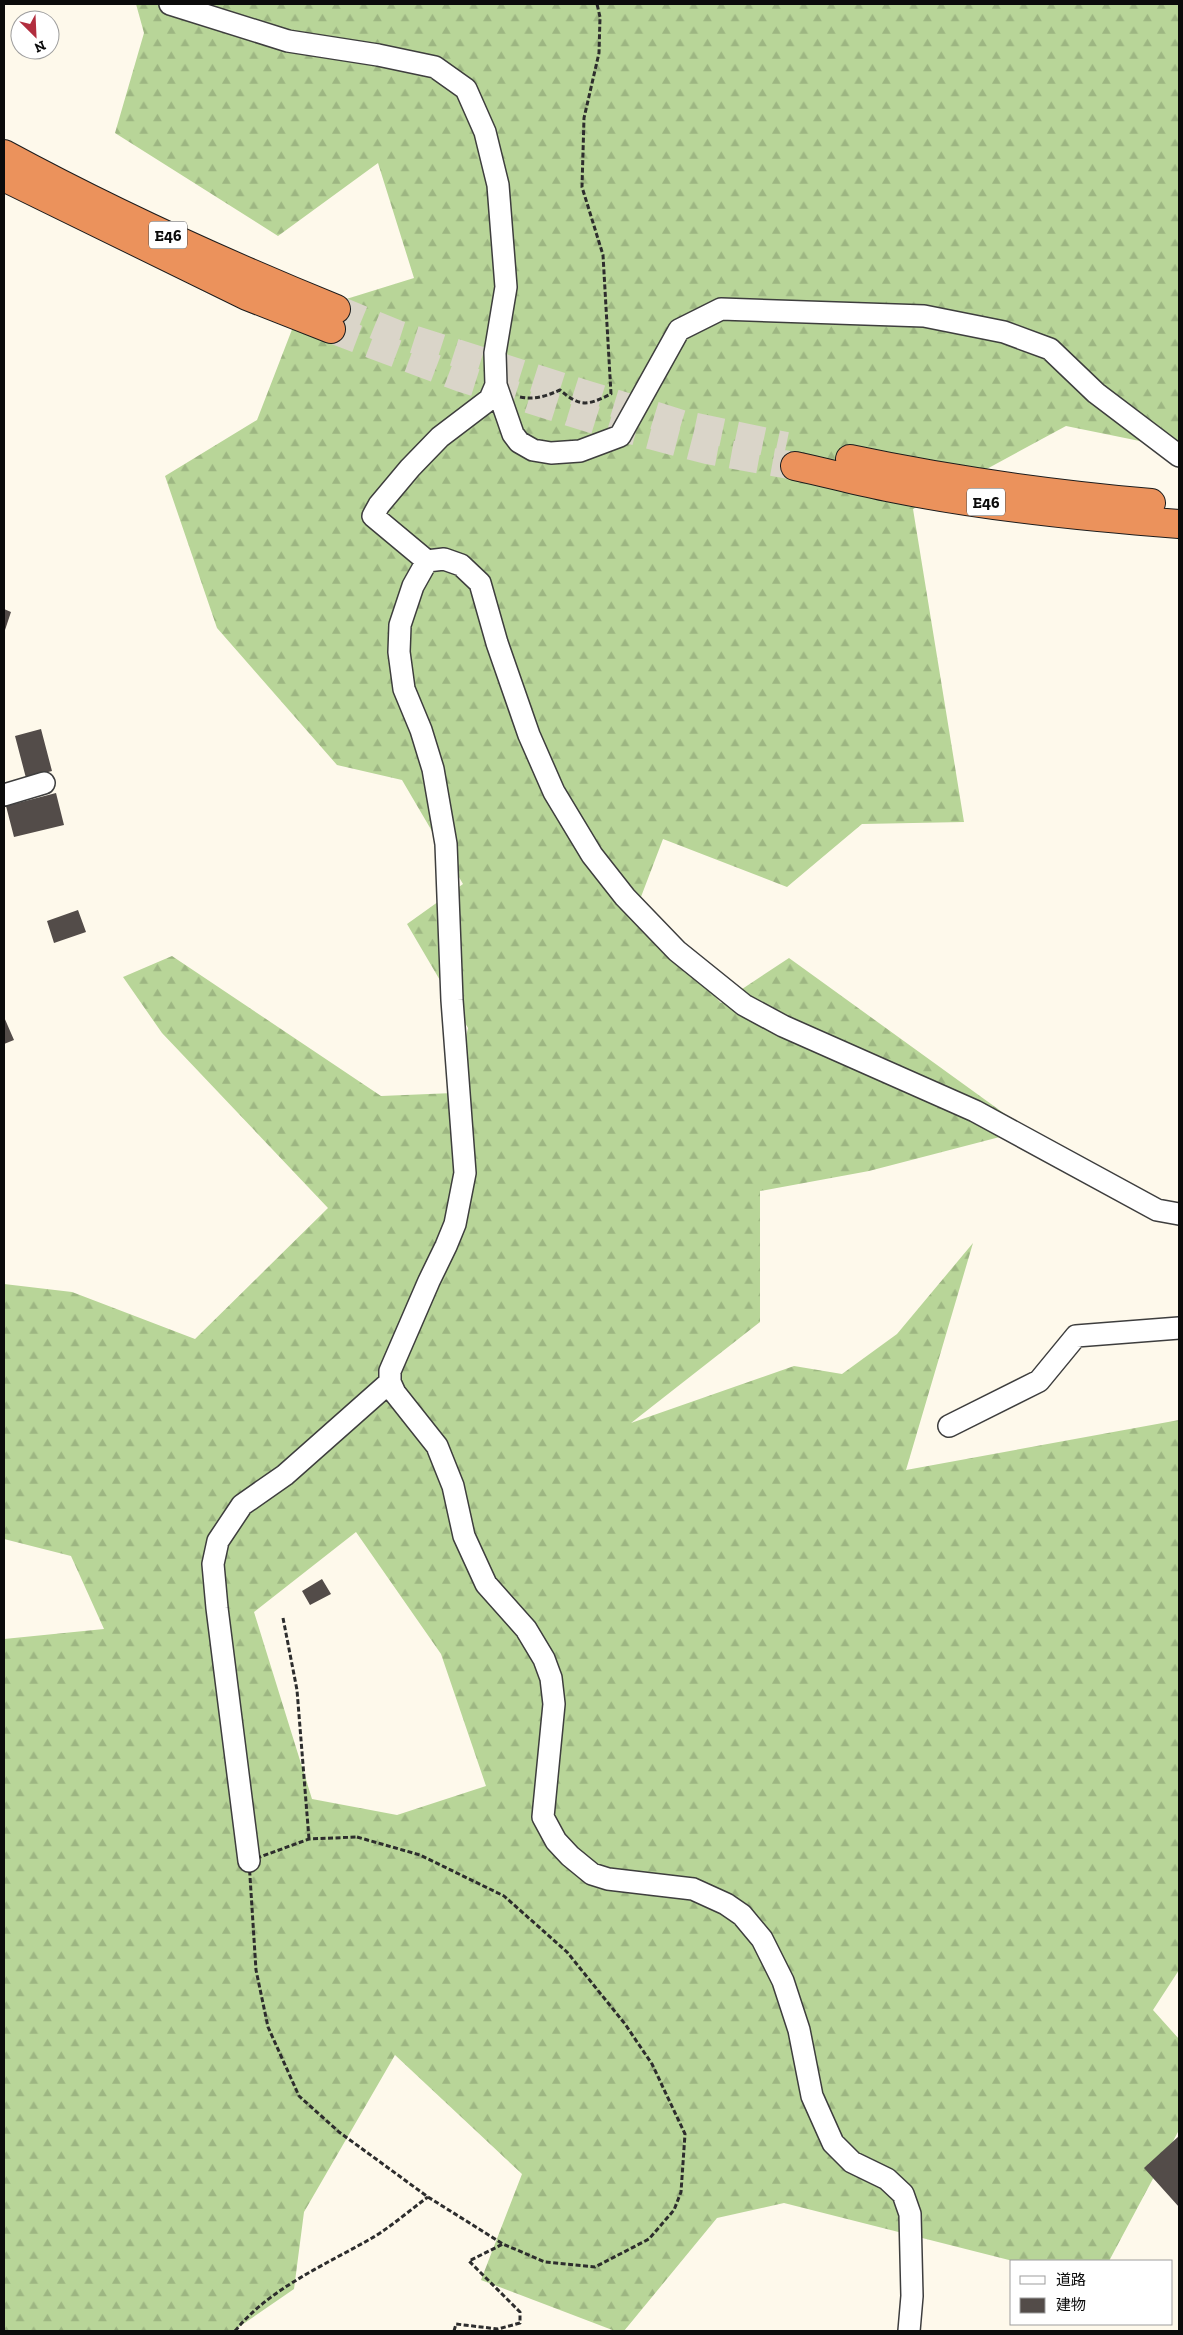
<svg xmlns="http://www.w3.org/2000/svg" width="1183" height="2335" font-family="'Zilla Slab','Noto Sans JP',serif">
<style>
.forest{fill:url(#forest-firs);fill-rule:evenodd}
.building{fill:#534c49}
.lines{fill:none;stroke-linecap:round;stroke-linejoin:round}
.highway-tunnel{stroke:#dad5c9;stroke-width:28;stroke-dasharray:28 14;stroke-linecap:butt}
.minor-casing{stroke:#3e3e3e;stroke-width:24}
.highway-casing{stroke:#1c1c1c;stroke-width:30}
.path{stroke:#2d2d2d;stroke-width:3;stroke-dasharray:5 2.5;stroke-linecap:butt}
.minor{stroke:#fff;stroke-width:21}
.highway{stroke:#eb925c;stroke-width:28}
.labels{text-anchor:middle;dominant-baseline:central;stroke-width:5;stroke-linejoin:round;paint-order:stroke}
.shield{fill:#fff;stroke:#545454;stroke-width:1}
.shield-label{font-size:16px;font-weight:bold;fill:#0b0b0b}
</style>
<defs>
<pattern id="forest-firs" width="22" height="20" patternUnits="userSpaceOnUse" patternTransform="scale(1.25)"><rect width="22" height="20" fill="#b8d598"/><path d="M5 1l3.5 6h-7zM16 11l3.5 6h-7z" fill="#9db682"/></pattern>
</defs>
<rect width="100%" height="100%" fill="#fef9eb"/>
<!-- forest -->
<path class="forest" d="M136,4H1179V449L1066,426L913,509L964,822L862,824L787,887L663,839L636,910L721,1003L789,958L1027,1130L869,1171L760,1191V1322L631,1423L794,1366L842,1374L897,1334L973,1243L906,1470L1179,1420V1970L1153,2010L1179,2039V2130L1109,2261H1013L784,2203L717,2218L624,2331H615L481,2280L522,2174L395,2055L304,2212L294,2289L233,2331H4V1639L104,1629L71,1556L4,1539V1284L72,1292L195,1339L328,1208L162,1033L123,977L172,956L381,1096L453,1093L468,1028L407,924L463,884L402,780L337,765L217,628L165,476L257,420L298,314L414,278L378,163L278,236L115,133L144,33ZM356,1532L441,1654L486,1786L397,1815L312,1799L254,1612Z"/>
<!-- building -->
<path class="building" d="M4,609L11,612L4,633Z
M41,729L52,771L26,778L15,736Z
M56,793L64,825L14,837L6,806Z
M78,910L86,932L54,943L47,921Z
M4,1017L14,1040L4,1044Z
M322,1579L331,1594L310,1605L302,1591Z
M1179,2136V2207L1144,2168Z"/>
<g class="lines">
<!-- highway-tunnel -->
<path class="highway-tunnel" d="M336,309L397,334L585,394L682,424L786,446
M331,329L461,378L611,425L707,450L795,466"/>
<defs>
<path id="minor" d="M170,4L288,41L378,55L435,67L466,89L485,132L498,185L506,287L495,353L496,385L513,434L519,442L533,450L551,453L580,451L620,436L679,330L721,309L924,316L1004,332L1050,349L1096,393L1179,456
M496,385L490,399L440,437L410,468L379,505L373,516L427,561L444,559L461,565L480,583L497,643L529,735L554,792L592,855L625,897L677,951L744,1005L783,1026L975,1111L1157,1210L1179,1214
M427,561L413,586L400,625L399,652L404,689L421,730L433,769L446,844L452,1000L465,1173L455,1224L446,1246L429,1281L390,1371V1382L395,1393L437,1446L453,1486L464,1536L486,1584L526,1629L544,1659L551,1678L554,1704L543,1817L556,1841L570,1856L592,1874L608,1879L693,1889L726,1904L742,1915L762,1939L783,1981L799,2030L812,2096L833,2143L852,2162L887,2179L903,2194L910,2214L912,2296L909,2331
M4,795L44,783
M949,1426L1039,1381L1076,1336L1179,1328
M249,1861L217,1608L213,1564L218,1541L242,1505L285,1475L390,1382"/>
<path id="highway" d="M4,154C111,212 223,263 336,309
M4,177L247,296L331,329
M850,459C949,480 1050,494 1151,503
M795,466C828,473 860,482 892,488C986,507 1084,517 1179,524"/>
</defs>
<!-- minor casing -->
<use href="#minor" class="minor-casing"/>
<!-- highway casing -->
<use href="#highway" class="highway-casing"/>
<!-- path -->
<path class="path" d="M520,397C536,400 546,396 560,390C581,408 588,405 611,394L603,255L582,187L584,118L599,53L600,17L597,4
M283,1618L297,1690L309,1839
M357,1837L420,1855L504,1896L567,1952L625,2024L652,2064L685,2134L681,2192L674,2210L649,2239L595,2267L545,2262L503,2244L428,2197L339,2132L299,2096L268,2027L256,1970L249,1861L309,1839Z
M235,2331C270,2288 325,2265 372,2238C392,2226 410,2210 428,2197
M454,2331L456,2324L498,2329L520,2323V2312L469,2261L503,2244"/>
<!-- minor -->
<use href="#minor" class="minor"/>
<!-- highway -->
<use href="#highway" class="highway"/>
</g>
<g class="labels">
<!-- shield labels -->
<g class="shield">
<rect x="149" y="221.5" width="38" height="27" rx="4"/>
<rect x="967" y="488.5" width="38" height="27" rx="4"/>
</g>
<g class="shield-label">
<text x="168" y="235">E46</text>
<text x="986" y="502">E46</text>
</g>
</g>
<!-- border -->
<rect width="1183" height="2335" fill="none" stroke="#0b0b0b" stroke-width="10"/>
<!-- legend -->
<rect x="1010" y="2260" width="162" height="65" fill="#ffffff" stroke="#9d9d9d"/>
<rect x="1020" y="2276" width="25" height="8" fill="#ffffff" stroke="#9d9d9d"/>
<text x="1056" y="2285" font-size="15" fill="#0b0b0b">道路</text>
<rect x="1020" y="2298" width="25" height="15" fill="#534c49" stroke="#9d9d9d"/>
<text x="1056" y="2310" font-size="15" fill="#0b0b0b">建物</text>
<!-- north arrow -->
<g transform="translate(35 35) rotate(156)"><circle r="24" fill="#ffffff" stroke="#9d9d9d"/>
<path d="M0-4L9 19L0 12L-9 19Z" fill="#b22d3e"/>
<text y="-8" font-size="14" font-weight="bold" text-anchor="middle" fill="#0b0b0b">N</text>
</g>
</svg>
